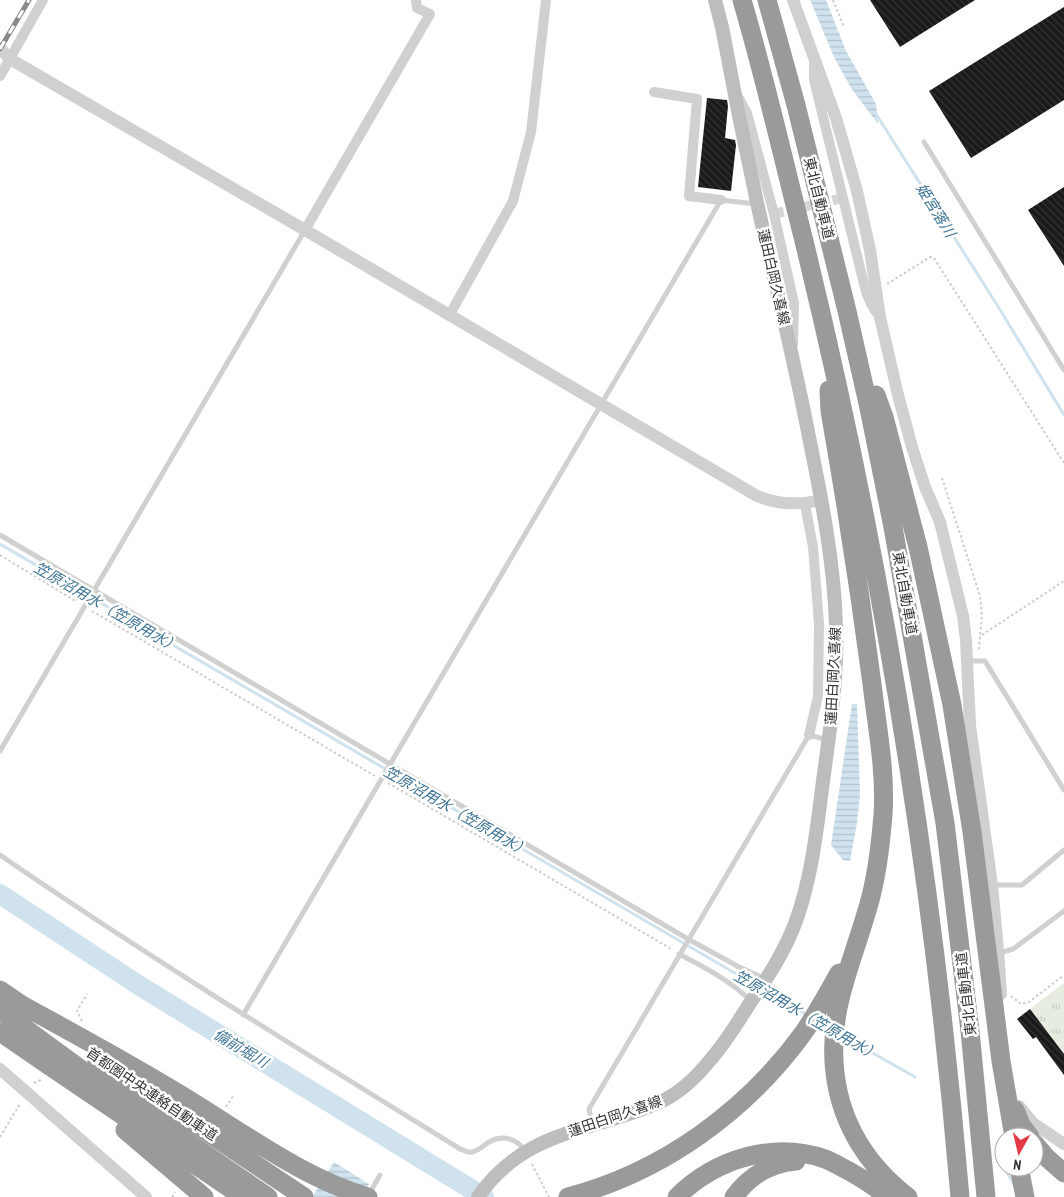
<svg xmlns="http://www.w3.org/2000/svg" width="1064" height="1197" font-family="'PT Sans Narrow','Noto Sans JP',sans-serif">
<style>
.grass{fill:url(#grass-tufts)}
.water{fill:url(#water-rules)}
.lines{fill:none;stroke-linecap:round;stroke-linejoin:round}
.stream{stroke:#cfe2ee;stroke-width:3}
.river{stroke:#cfe2ee;stroke-width:20}
.building{fill:url(#building-back-hatch)}
.minor-tunnel{stroke:#d6d6d6;stroke-width:10;stroke-dasharray:10 5;stroke-linecap:butt}
.path{stroke:#cdcdcd;stroke-width:2;stroke-dasharray:2.5 2.5;stroke-linecap:butt}
.service{stroke:#d0d0d0;stroke-width:5}
.minor{stroke:#d0d0d0;stroke-width:10}
.tertiary{stroke:#d0d0d0;stroke-width:12}
.secondary{stroke:#bdbdbd;stroke-width:14}
.motorway{stroke:#9a9a9a;stroke-width:19}
.rail-casing{stroke:#888;stroke-width:5}
.rail{stroke:#fff;stroke-width:3;stroke-dasharray:9;stroke-linecap:butt}
.motorway-bridge{stroke:#9a9a9a;stroke-width:19}
.labels{text-anchor:middle;dominant-baseline:central;stroke-width:5;stroke-linejoin:round;paint-order:stroke}
.street-label{font-size:14px;fill:#333;stroke:#fff}
.water-label{font-size:15px;font-style:italic;fill:#3f7597;stroke:#fff}
</style>
<defs>
<pattern id="grass-tufts" width="24" height="20" patternUnits="userSpaceOnUse" patternTransform="scale(1.25)"><rect width="24" height="20" fill="#e6ecdf"/><path d="M3 7l-1-3M5 7V3M7 7l1-3M15 17l-1-3M17 17v-4M19 17l1-3" fill="none" stroke="#c6cbc0"/></pattern>
<pattern id="water-rules" width="6" height="5" patternUnits="userSpaceOnUse" patternTransform="scale(1.25)"><rect width="6" height="5" fill="#cfe2ee"/><path d="M0 2.5h6" fill="none" stroke="#b2c2cd"/></pattern>
<pattern id="building-back-hatch" width="6" height="6" patternUnits="userSpaceOnUse" patternTransform="scale(1.25)"><rect width="6" height="6" fill="#1a1a1a"/><path d="M-1 5l2 2M0 0l6 6M5-1l2 2" fill="none" stroke="#333"/></pattern>
</defs>
<rect width="100%" height="100%" fill="#fff"/>
<!-- grass -->
<path class="grass" d="M1064,983V1054L1030,1009Z"/>
<!-- water -->
<path class="water" d="M810,0H826L846,51L876,104L878,124L851,88L834,57Z
M852,704H857L860,795L857,823L850,861L843,860L831,845Z
M334,1162L369,1184L361,1197H312Z"/>
<g class="lines">
<!-- stream -->
<path class="stream" d="M876,114L999,308L1064,415
M0,544L757,986
M763,989L807,1015
M841,1035L915,1077
M1004,1167L1013,1183"/>
<!-- river -->
<path class="river" d="M0,894L140,986L484,1197"/>
</g>
<!-- building -->
<path class="building" d="M870,0H975L900,47Z
M1064,7V100L971,158L929,91Z
M707,98L727,100L728,106L725,138L735,140L736,145L731,191L698,187Z
M1064,187V266L1028,210Z
M1030,1009L1064,1054V1075L1036,1037L1033,1039L1017,1019Z"/>
<g class="lines">
<!-- minor-tunnel -->
<path class="minor-tunnel" d="M774,214L843,198"/>
<!-- path -->
<path class="path" d="M833,0L844,27
M887,284L930,257L934,258L1064,463
M942,478L980,596L982,615L979,649
M0,555L77,602
M92,611L375,776
M982,635L1064,581
M388,783L673,950
M1011,996L1021,1004L1029,1002L1064,975
M82,1021L77,1011L87,994
M34,1083L43,1079
M226,1107L233,1096
M0,1137L20,1104
M532,1164L549,1197
M172,1197L175,1192"/>
<!-- service -->
<path class="service" d="M924,142L1064,370
M0,535L688,939L739,967L766,979
M967,661H985L1064,790
M0,751L305,230
M0,855C150,958 305,1053 460,1149C464,1150 468,1153 472,1152C478,1151 484,1145 489,1142C503,1134 516,1139 525,1150
M992,885H1022L1064,850
M999,953L1013,949L1064,911
M679,954C704,967 729,980 750,1000
M243,1015L721,200L756,204
M592,1124L589,1109L809,735L828,740
M369,1194L380,1175"/>
<!-- minor -->
<path class="minor" d="M814,63V80L864,284C867,297 871,307 880,317
M0,76L43,0
M654,92L697,99L689,196L721,200
M738,97L747,113L774,214L794,303L793,345
M305,230L430,14L417,8L416,0
M449,316L513,201L531,132L546,0
M805,504L813,547L819,624L818,696L809,735"/>
<!-- tertiary -->
<path class="tertiary" d="M793,0L836,118L857,191L870,250L880,317L898,395L912,447L925,487L940,522L963,616L966,640L970,725L992,885L998,950L1001,994
M0,48L10,59L305,230L757,496C780,505 798,505 822,500
M0,1069L146,1197
M1019,1106L1033,1123L1064,1144"/>
<!-- secondary -->
<path class="secondary" d="M478,1197C527,1126 597,1133 666,1099C683,1090 699,1074 711,1059C726,1042 738,1022 750,1003C768,977 785,951 796,921C812,877 817,827 823,781C830,730 838,678 836,626C834,554 818,482 804,412C790,343 773,275 758,207C745,147 733,87 722,27L715,0"/>
<!-- motorway -->
<path class="motorway" d="M742,0C765,78 783,158 803,237C880,552 933,874 960,1197
M767,0L796,105L847,311L869,408L893,527L945,823L970,1031L986,1197
M829,390L830,411C846,502 860,593 872,684C877,727 886,772 883,815C880,850 876,884 865,917C849,971 828,1014 835,1073C841,1124 868,1166 908,1197
M876,395L884,417L918,547L952,705L972,832L1001,1061L1014,1137
M0,990L22,1005
M0,1032L48,1065
M1015,1110L1021,1125L1030,1137
M1034,1143L1046,1157L1064,1173
M1019,1167L1025,1197
M568,1197C663,1172 747,1111 804,1032C817,1013 828,993 839,973
M677,1197C715,1159 773,1141 825,1159C833,1162 841,1167 849,1171C863,1179 875,1186 887,1197
M734,1197C749,1176 771,1163 796,1161"/>
<defs>
<path id="rail" d="M0,49L29,0"/>
</defs>
<!-- rail casing -->
<use href="#rail" class="rail-casing"/>
<!-- rail -->
<use href="#rail" class="rail"/>
<!-- motorway-bridge -->
<path class="motorway-bridge" d="M22,1005C80,1037 138,1068 194,1103C249,1137 306,1179 368,1197
M0,1010L79,1068L268,1197
M96,1058L304,1197
M48,1065L243,1197
M125,1130L204,1197"/>
</g>
<g class="labels">
<!-- street labels -->
<g class="street-label">
<text transform="translate(819 198) rotate(76)">東北自動車道</text>
<text transform="translate(774 277) rotate(77)">蓮田白岡久喜線</text>
<text transform="translate(905 593) rotate(80)">東北自動車道</text>
<text transform="translate(833 676) rotate(-87)">蓮田白岡久喜線</text>
<text transform="translate(966 994) rotate(-97)">東北自動車道</text>
<text transform="translate(152 1094) rotate(34)">首都圏中央連絡自動車道</text>
<text transform="translate(615 1116) rotate(-19)">蓮田白岡久喜線</text>
</g>
<!-- water labels -->
<g class="water-label">
<text transform="translate(936 210) rotate(58)">姫宮落川</text>
<text transform="translate(107 607) rotate(30)">笠原沼用水（笠原用水）</text>
<text transform="translate(457 811) rotate(30)">笠原沼用水（笠原用水）</text>
<text transform="translate(807 1015) rotate(30)">笠原沼用水（笠原用水）</text>
<text transform="translate(241 1048) rotate(31)">備前堀川</text>
</g>
</g>
<!-- north arrow -->
<g transform="translate(1019 1152) rotate(188)"><circle r="24" fill="#ffffff" stroke="#adadad"/>
<path d="M0-4L9 19L0 12L-9 19Z" fill="#e63946"/>
<text y="-8" font-size="14" font-weight="bold" text-anchor="middle" fill="#333333">N</text>
</g>
</svg>
